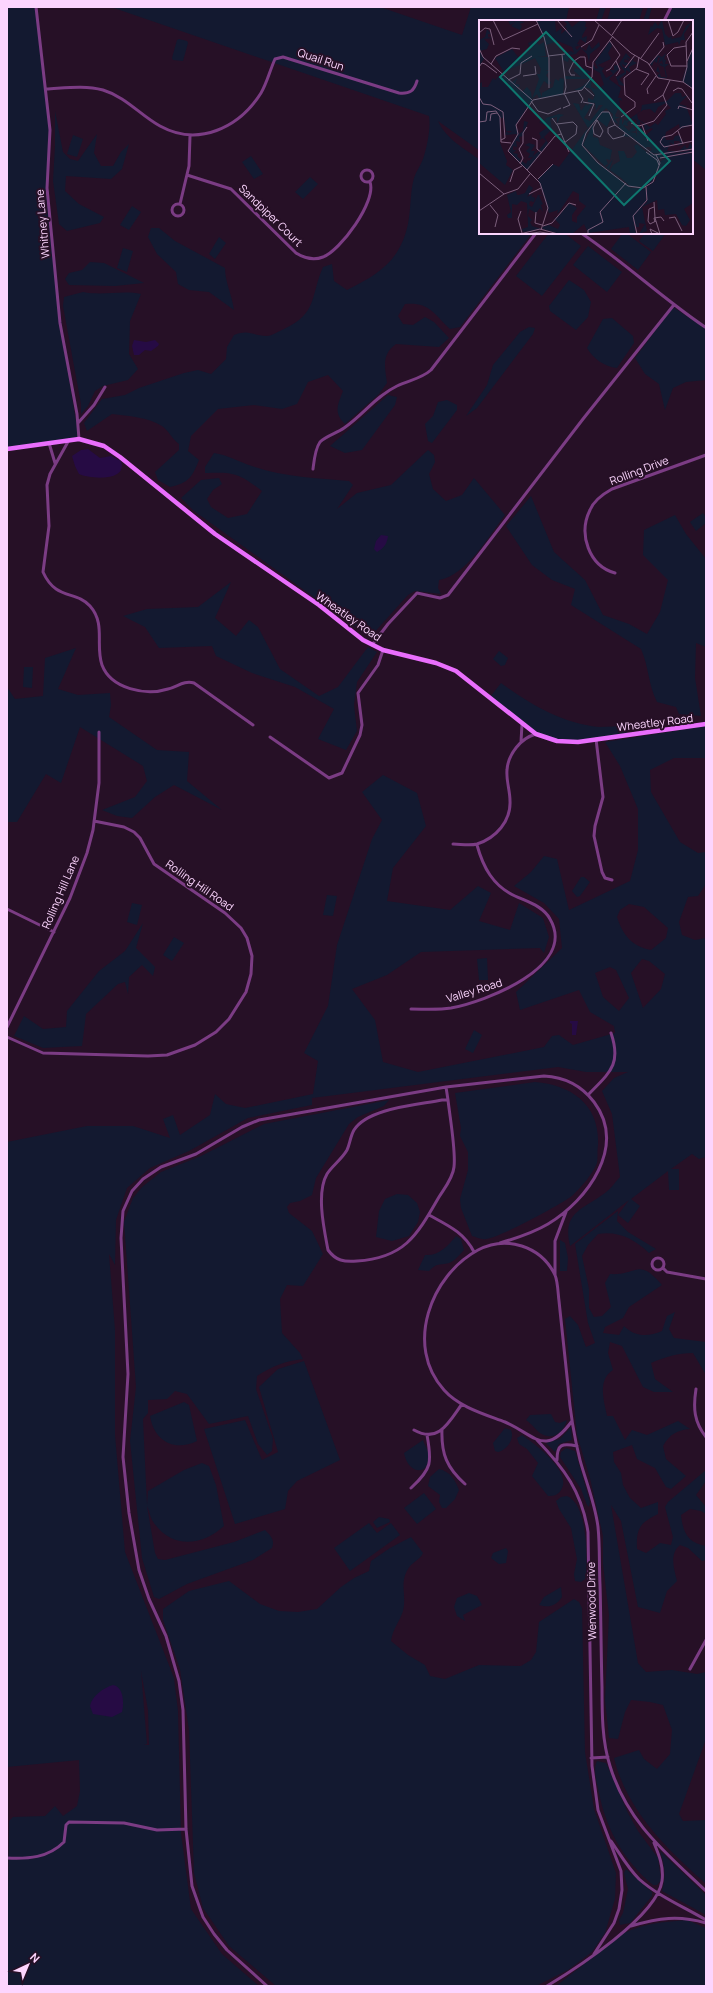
<svg xmlns="http://www.w3.org/2000/svg" width="713" height="1993" font-family="Manrope,sans-serif">
<style>
.green{fill:#131930;fill-rule:evenodd}
.water{fill:#260b44}
.lines{fill:none;stroke-linecap:round;stroke-linejoin:round}
.minor{stroke:#7b3c84;stroke-width:3}
.secondary{stroke:#e96efc;stroke-width:4.5}
.labels{text-anchor:middle;dominant-baseline:central;stroke-width:4;stroke-linejoin:round;paint-order:stroke}
.street-label{font-size:11px;fill:#fcd5fe;stroke:#261026}
.inset-road{fill:none;stroke:#7c5f7c;stroke-width:1}
.view{fill:#0f766e;fill-opacity:0.15;stroke:#0f766e;stroke-width:2}
.inset-edge{fill:none;stroke:#fcd5fe;stroke-width:2}
</style>
<rect width="100%" height="100%" fill="#261026"/>
<!-- green -->
<path class="green" d="M7,7H36L50,130L47,177L64,349L79,439L7,449Z
M111,7H380L462,35L471,7H569L566,21H480V151L438,121C447,140 464,148 480,160V233H532L460,327L450,329C433,313 429,302 405,304L398,316L403,324L413,325L425,317L434,322L449,338L439,347L396,344C381,355 385,367 387,383L379,394L345,424C333,413 338,404 343,391L328,375L308,382L297,404L282,409L254,405L218,409L191,436L188,451L199,460C192,478 188,483 170,487L158,480L155,472L179,450V444C172,439 169,431 162,426C147,417 129,416 112,414L87,431L84,423L102,399L125,395L139,388L184,373L198,370L211,374L226,359L227,347L234,335C250,329 252,336 267,336C272,336 279,331 284,329C318,313 310,297 323,267L332,264L334,281L347,290C379,274 400,261 408,224C411,209 410,192 414,178C416,171 421,165 423,159C427,147 431,128 429,116Z
M600,7H606L601,21H596Z
M611,7H643L639,21H607Z
M648,7H652L648,21H643Z
M673,7H706V170L692,159V21H666Z
M179,39L187,41L188,43L183,61L173,60L172,58L177,40Z
M55,111L63,152L70,159L78,161L97,134L94,153L101,166H113L121,152L129,144L122,169L111,179L66,176L65,191L79,204L104,217L100,223L67,231L59,224L53,181L55,146Z
M73,135L83,139L77,157L67,154Z
M251,156L263,174L254,179L242,162Z
M310,177L318,184L303,199L295,192Z
M132,206L141,212L129,230L120,225Z
M151,228H159L175,241L225,268C225,282 232,295 234,310L209,292L189,290L178,284L176,272L157,254L148,237Z
M549,233H564L581,246L542,296L516,276Z
M623,233H626L651,252L638,270L611,249Z
M645,233H666L653,251L639,241Z
M219,237L226,243L215,259L209,254Z
M588,246L622,272L607,292L573,265Z
M123,248L133,251L127,272L117,268Z
M90,262L104,263L144,283L115,286L69,285L65,279L69,273L82,270Z
M569,280L584,290L591,302L588,317L576,330L550,311L549,306Z
M83,292C103,296 122,290 141,294L130,321L129,354L138,369L128,380L103,386L95,391L88,406L81,414V404L63,306L64,297Z
M673,307L706,329V380L686,382L673,388L665,410L659,384L645,374L635,358Z
M612,318L633,336L634,343L617,368C604,367 593,358 587,348L603,319Z
M529,327L535,328L533,334L477,408L466,416L487,385L493,365L520,332Z
M388,395L397,397L395,405L362,450L345,453L330,446Z
M447,400L457,405V410L432,443L428,441L425,424L433,416L438,402Z
M428,450L434,455L435,462L429,474L433,489L446,501L462,495L474,478L505,515C488,537 467,575 439,580L438,588L441,594L415,591L408,595L372,635L368,636L194,511L181,498L201,480L219,478L222,484L213,490L207,499L211,507L228,518L247,514L262,491C238,473 235,472 205,473V467L214,453C228,455 239,462 252,466C283,477 317,478 349,481L353,485L337,509L357,493L391,485Z
M531,496L554,552L585,580L603,615L629,624L647,634L660,612L668,580L643,555L644,530L675,515L686,534L706,559V647L696,643L695,678L701,716L679,714L676,707L657,702C648,684 649,667 641,649L571,605L575,589L552,580L532,565L506,526Z
M703,513L706,517V523L696,531L690,522Z
M231,582L215,618L236,636L249,620L258,627L280,669L319,696L338,687L368,647L377,652L357,682L354,705L357,731L346,750L318,739L334,709L295,687L252,673L216,656L212,646L159,648L145,627L123,616L147,609L198,607Z
M76,648L58,689L78,695L110,693L111,705L109,717L157,750L189,752L187,781L222,810L174,785L155,797L132,818L117,816L102,810L135,797L147,781L143,766L80,727L61,783L46,774L17,822H7V687L15,699L43,696L45,658Z
M499,651L508,658L505,665L501,666L493,659Z
M24,667H33L32,688L23,687Z
M501,683C530,704 561,723 599,727C608,727 618,726 627,725V735L578,742L543,737L490,697Z
M706,726V758H674L650,770L651,792L680,842L698,853L706,852V884L698,896L688,897L679,922L682,935L695,940L706,938V1157L699,1159L692,1154L671,1169H679V1190H669L668,1171L631,1199L640,1206L628,1223L618,1215L629,1200L570,1246C562,1212 582,1210 605,1193C611,1189 615,1182 620,1177L612,1114L602,1091L614,1078L628,1072H586L558,1067L312,1098V1105L248,1118L189,1151L150,1168L127,1188L116,1220L115,1265L109,1254L115,1330V1435L125,1552L174,1678L178,1711L181,1833L191,1909L222,1954L259,1986H7L9,1821L13,1817L45,1816L55,1806L63,1816L77,1806L80,1791L79,1760L7,1767V1142L87,1126H133L170,1138L163,1119L173,1115L180,1135L210,1115L215,1094L226,1104L245,1108L313,1094L318,1061L304,1053L328,1006L337,945L372,839L382,820L362,792L383,775L417,793L426,826L393,868L387,901L450,910L478,886L491,893L479,921L510,930L519,903L543,918L549,937L544,953L540,948L421,952L387,975L352,989L375,1020L383,1062L418,1072L544,1047L552,1036L559,1035L573,1045L615,1033L614,1026L590,1012L579,990L520,1010L516,992L562,948L559,919L544,903L514,886L531,872L544,856L557,859L569,910L630,881L638,850V809L620,766L605,742ZM629,904L644,907L668,928L666,938L651,950C631,946 623,935 617,917L620,910ZM642,959L649,961L665,974L661,989L643,1008L631,973ZM610,967L616,970L629,998L619,1011L603,997L595,973ZM141,1671L148,1710L149,1745H144L147,1744Z
M581,877H584L590,882L580,896L577,897L572,891Z
M327,895L337,896L333,916L323,915Z
M132,903L142,905L137,925L127,922Z
M143,923L136,948L155,967L153,976L142,965L129,977L128,994L125,982L118,984L86,1014L82,1046L43,1048L14,1036L24,1016L43,1029L66,1027L67,1011L99,971L125,951Z
M174,937L184,943L172,961L163,955Z
M487,958L488,980H479L477,959Z
M474,1030L482,1035L473,1053L465,1049Z
M535,1082C572,1085 600,1105 598,1145C597,1150 598,1158 597,1163C593,1174 581,1187 573,1195C564,1203 497,1239 486,1239C482,1240 476,1237 472,1236L461,1208L460,1199L468,1170V1152L460,1136L461,1128L455,1093Z
M389,1100L384,1106L358,1117L349,1124L316,1178L312,1195L300,1201L290,1203L287,1207L289,1213L312,1231L323,1254L303,1286L287,1285L280,1299L282,1333L300,1353L303,1359C286,1361 272,1366 257,1376L256,1389L273,1439L272,1451L267,1455L258,1444L248,1416L209,1424L187,1394L175,1391L167,1399L148,1400V1413L143,1419L147,1505L148,1491L184,1470L202,1463L209,1466L216,1485L224,1526C201,1547 170,1549 152,1520C150,1516 149,1510 147,1506L155,1553L158,1559L165,1560L234,1542L265,1530C271,1536 275,1540 272,1548L253,1560L187,1584L159,1599L154,1597L142,1558L130,1441L136,1387L124,1222L133,1198L142,1187L161,1172L201,1156L264,1124Z
M397,1194L408,1195L417,1203L420,1212L418,1222L409,1236L392,1241L376,1237L379,1211L385,1199Z
M618,1211L617,1221L628,1232L656,1249L649,1253C634,1239 619,1231 598,1234L588,1245L582,1256L589,1289V1308L594,1317L602,1316L611,1307L605,1283L610,1274C638,1276 637,1256 662,1285L629,1307L623,1318L605,1327L603,1333L619,1335L624,1326C635,1337 648,1337 662,1331L667,1316L675,1312L669,1329L674,1338L706,1342V1375L693,1353C678,1353 665,1357 651,1363L655,1379L673,1392H654L643,1387L622,1346L610,1342L608,1353L613,1370C597,1380 604,1401 607,1416H613L625,1440L632,1430L647,1435L678,1421L690,1429C677,1430 670,1434 663,1446L666,1459L686,1476L671,1489L666,1487L655,1468L637,1459L632,1445L613,1452L614,1462L621,1473L623,1485L630,1498L641,1508L658,1502V1514C640,1523 636,1528 637,1549L646,1553L660,1543L671,1545L673,1537L665,1507L668,1502L706,1470V1481L696,1495L706,1507V1514L701,1511L690,1509L681,1515C683,1533 688,1543 706,1546V1560L702,1561L688,1548L680,1545C669,1554 674,1569 677,1581L667,1591L660,1613L638,1607L621,1521L611,1505L638,1663L646,1672L672,1670L697,1674L706,1672V1739L679,1814L683,1821L706,1820V1884C667,1849 627,1811 614,1758L639,1750L644,1759L657,1769L670,1754L672,1730L663,1705L650,1702L631,1700L625,1712L618,1739L609,1738L605,1700L609,1615L603,1564V1536L590,1478L577,1435L565,1319L570,1316L578,1325L586,1347L595,1343L588,1323L575,1244Z
M456,1236L461,1239L464,1250C460,1254 455,1261 449,1263C438,1266 438,1262 429,1271L418,1270L425,1255C439,1256 448,1246 456,1236Z
M560,1240L565,1243L568,1258L567,1271H560Z
M304,1361L340,1460L297,1481L288,1491L285,1509L235,1524L204,1429L245,1420L262,1460L278,1452L259,1387L278,1369Z
M184,1402L189,1405L197,1441C174,1452 154,1441 150,1416Z
M551,1414L555,1422L560,1423L567,1420C563,1433 553,1441 540,1433C535,1429 532,1424 526,1420L530,1415Z
M571,1427L572,1440L559,1444L555,1452L546,1443L560,1439Z
M505,1428L511,1430C515,1439 507,1450 498,1452L495,1451L493,1443Z
M522,1435C535,1444 573,1472 561,1490C558,1495 554,1496 548,1496L532,1476L538,1463L527,1449L519,1444L517,1438Z
M423,1440C424,1444 427,1448 428,1452C433,1474 409,1478 404,1453Z
M566,1448L575,1451L590,1502L589,1507L587,1505L581,1489L560,1457L561,1452Z
M439,1469C451,1472 455,1480 459,1490L455,1499L446,1508H442L439,1502L440,1495L428,1486L430,1477Z
M424,1493L436,1509L417,1524L404,1508Z
M567,1496C588,1505 587,1555 586,1575L585,1579L581,1582L575,1581L574,1574L577,1559L571,1528L559,1509L556,1501L561,1497Z
M379,1517L389,1519L390,1522L377,1528L373,1522Z
M369,1523L377,1533L391,1523L400,1535L350,1571L334,1548Z
M411,1537L423,1553C420,1560 412,1562 408,1569C399,1584 407,1595 403,1611C399,1623 393,1628 391,1641L408,1655L425,1665L430,1676L445,1679L479,1665L521,1666L531,1660L536,1652L539,1622L574,1599L579,1602L582,1608L585,1752L594,1809L616,1873L615,1899L605,1933L592,1952L568,1970L536,1986H276L229,1946L203,1908L194,1873L189,1730L180,1669L163,1620V1609L189,1591L229,1581L260,1604L279,1611L298,1612L317,1609L341,1587L354,1578L369,1571L371,1561L390,1548Z
M506,1548L508,1551L506,1563L499,1564L491,1558L493,1553Z
M561,1587L562,1597C556,1606 549,1608 539,1605L544,1597Z
M469,1593L477,1596L482,1605L463,1615L465,1621L457,1616L454,1607L457,1598Z
M597,1761L606,1763L628,1813L638,1831L658,1858L661,1880L657,1885H653C622,1859 605,1827 598,1788C596,1780 593,1769 597,1761Z
M660,1851L706,1895V1915L662,1891C666,1877 665,1866 660,1851Z
M626,1869L652,1892V1896L630,1923L620,1925L619,1920L623,1913L628,1889L624,1873Z
M687,1920L706,1928V1986H556L624,1933C644,1923 665,1922 687,1920Z"/>
<!-- water -->
<path class="water" d="M134,340L146,342L155,340L159,344L158,346L151,351L145,350L139,355H134L132,346Z
M88,449L100,458L111,456L121,461C128,482 90,479 79,474L75,466L72,456L81,450Z
M381,535L388,536C387,544 384,548 377,552L374,549L376,541Z
M570,1021H578L576,1035H572V1024L570,1023Z
M113,1685C124,1687 124,1704 122,1712L112,1717L93,1714L90,1706C92,1696 103,1688 113,1685Z"/>
<g class="lines">
<!-- minor -->
<path class="minor" d="M36,7L50,130L47,188L60,323L77,414L79,439
M664,21L671,7
M46,89C65,88 85,85 103,90C126,97 140,115 160,126C198,147 239,128 261,93C267,83 270,70 275,59L283,57L399,93C410,94 414,91 417,81
M361 176a6 6 0 1 1 12 0a6 6 0 1 1-12 0Z
M187,175L231,189L296,253C304,258 313,261 323,257C340,251 377,201 370,182
M172 210a6 6 0 1 1 12 0a6 6 0 1 1-12 0Z
M180,204L189,166L190,136
M581,233C624,262 662,298 705,327
M78,423L94,405L105,387
M69,440L50,474L47,485L49,526L43,572C56,601 76,590 90,606C106,624 95,645 102,665C111,689 146,696 168,689C177,687 184,680 194,683L253,725
M49,443L55,463
M313,469C314,461 315,449 320,442C326,436 337,433 344,428C363,415 376,396 397,386C409,380 421,379 431,370L536,233
M615,573C589,566 578,534 590,510C594,500 603,494 612,489L706,455
M372,645L388,624L417,593L440,598L448,595L583,419L673,306
M270,737L329,778L342,773L360,735L362,725L358,693L378,665L383,650
M596,739L603,797L595,826L594,836L602,872L605,878L612,880
M521,742L522,724
M453,844C460,844 470,846 477,844C496,838 511,821 510,801C510,790 506,781 507,770C508,754 521,738 536,734
M7,909L54,932
M411,1009C425,1009 438,1010 451,1008C484,1002 578,967 550,919C543,906 528,902 515,896C493,886 483,867 477,845
M7,1027L70,898L87,853L93,830L99,783V732
M7,1037L43,1053L148,1056L167,1055L195,1045L216,1032L229,1019L246,992L251,974L252,956L247,938L241,928L225,913L154,864L140,838L134,832L124,827L94,821
M446,1087L448,1100
M588,1095C609,1073 622,1065 611,1033
M442,1100H448C450,1118 456,1151 454,1167C453,1178 444,1189 439,1197C417,1235 405,1258 357,1261C344,1262 336,1261 328,1250C324,1229 316,1193 327,1174C332,1166 342,1159 347,1150C350,1144 350,1137 354,1130C368,1108 417,1105 442,1100Z
M429,1215C447,1225 464,1232 474,1252
M652 1264a6 6 0 1 1 12 0a6 6 0 1 1-12 0Z
M663,1268L667,1272L706,1279
M555,1275V1241L566,1212
M696,1389C693,1408 694,1422 706,1437
M572,1421C545,1458 535,1435 505,1422C484,1414 459,1407 444,1390C404,1346 431,1275 478,1250C506,1235 541,1246 555,1275C558,1282 558,1294 559,1301C562,1330 565,1358 568,1386C570,1411 574,1436 580,1460C586,1482 595,1503 598,1527C600,1546 599,1566 600,1585C601,1619 601,1653 602,1687C602,1713 602,1741 610,1766C627,1822 665,1852 706,1891
M442,1429C441,1454 447,1468 465,1484
M414,1430C439,1444 449,1422 462,1404
M537,1440C564,1468 582,1492 588,1532L592,1766L598,1810L621,1871L622,1890L619,1909L614,1923L594,1954
M557,1460C557,1444 562,1443 577,1446
M411,1488C432,1469 432,1462 427,1435
M690,1669L706,1640
M591,1758L608,1757
M611,1841C620,1854 628,1868 639,1879C658,1896 684,1907 706,1920
M7,1858C28,1859 48,1858 64,1842L66,1825L69,1822L124,1823L157,1830L186,1829
M631,1926C659,1918 678,1915 706,1923
M267,1986L227,1950L214,1934L203,1917L192,1886L186,1829L183,1710L179,1681L166,1636L149,1599L139,1570L129,1513L123,1457L128,1374L121,1238L123,1211L132,1191L143,1179L161,1167L196,1154L242,1127L259,1120L446,1087L544,1076C565,1077 581,1085 594,1102C627,1146 588,1200 548,1224C533,1233 517,1238 500,1243
M547,1986C577,1968 657,1916 662,1881C664,1867 659,1855 654,1843"/>
<!-- secondary -->
<path class="secondary" d="M7,449L79,439L104,446L120,457L215,534L319,605L363,640L383,650L436,663L456,671L536,734L557,741L578,742L706,724"/>
</g>
<g class="labels">
<!-- street labels -->
<g class="street-label">
<text transform="translate(321 59) rotate(18)">Quail Run</text>
<text transform="translate(271 215) rotate(44)">Sandpiper Court</text>
<text transform="translate(42 224) rotate(-95)">Whitney Lane</text>
<text transform="translate(639 470) rotate(-21)">Rolling Drive</text>
<text transform="translate(349 616) rotate(35)">Wheatley Road</text>
<text transform="translate(655 722) rotate(-7)">Wheatley Road</text>
<text transform="translate(200 885) rotate(35)">Rolling Hill Road</text>
<text transform="translate(60 892) rotate(-67)">Rolling Hill Lane</text>
<text transform="translate(474 990) rotate(-17)">Valley Road</text>
<text transform="translate(591 1601) rotate(-91)">Wenwood Drive</text>
</g>
</g>
<!-- overview -->
<g transform="translate(479 20)">
<rect width="214" height="214" fill="#261026"/>
<path d="M29,0H34L36,3L35,0L46,2L41,4L43,6L41,10L32,6L35,3L31,5ZM57,0H76L77,12L83,8L82,14L88,9L87,7L85,8L88,4L84,0H88L93,7L102,0L107,2L106,7H108L103,16V18L108,16L107,23L101,19L98,24L101,25L96,27L98,30L101,27L107,31L110,24L113,29L120,22L121,26L111,34L110,42L108,34L102,28L97,34L91,35L89,42L84,40L83,35L92,31L95,33L93,27L79,21L67,25ZM183,0L186,14L190,18L193,16L192,19L202,17L207,6L213,2L205,14L206,20H202L200,25L199,22L186,25L183,9L178,8L169,15L172,5L173,7L176,2L179,6ZM8,9L12,14H9V17L13,18L5,19L10,24L8,29L1,31L5,39L0,46V20L6,17ZM56,20L60,25L65,22L67,36L58,37H69L70,50L66,51H71L67,55L72,63L70,65L65,61L60,70L63,77L60,78L58,74L53,79L60,59L58,54H61L62,49L56,38L25,52L16,38L33,29L39,37L52,30L49,23ZM131,21L133,26L129,33L132,39L119,45L124,48L127,45L123,51L127,58L134,54L131,50H135V44L136,46L139,44L140,49L130,59L142,68L139,78H142L143,81L140,79L141,85L136,95L137,97H141L136,99L140,105L141,99L143,98V105L146,99L147,101L162,91L163,85L188,81L196,73H202L203,77L209,75L200,84L207,86L214,105L201,109L200,104L187,112L186,117L187,120H194L196,116L201,115L204,124L198,126L202,123L200,121H195V125L190,122L193,126H190L188,131H200L206,125L207,128H209L211,123L214,128L191,134L214,130V132L179,138L181,142L187,137L214,133V183L205,189L211,200L207,206L203,205L197,194L186,195L185,189L179,190L178,180L163,187L168,211L160,214L166,204L160,203V207H157L154,197L157,214H151L150,207L109,213L105,204L93,214H81L64,209L63,207L70,205L79,209L81,205L75,198L80,196L90,183L98,188L93,195V201L98,203V197L107,186L100,181V174L94,171L80,192L78,193L79,190L70,193L59,159L74,144L80,147L109,108L94,83L100,84L102,91L107,84L109,86L110,83H114L105,98L111,101L124,85H120L117,90L116,83L109,82V78L114,80L116,75L112,69L106,67L103,70H95L104,66L113,57L112,67L117,69L125,65L121,53L114,49V44L117,49L119,48L116,42ZM187,83L192,88L186,91L187,94L179,105L176,103L171,107L159,99L158,94L164,90L171,89L176,93L179,87ZM127,88L134,94L133,100L142,106H139L146,113L143,116L153,117L168,131L167,127H172L173,130L170,132L187,135L169,133L177,140L158,124L155,126L158,132L153,138H148L145,131H139L141,141L134,145L131,150L141,157L152,167L169,166L175,160L180,149L176,161L168,167V182L158,190L167,181V168H152L117,142L103,126L109,108ZM153,99L156,100L153,104L157,99L158,105H161V101L165,104L166,111L172,108L174,109L167,115L164,111L159,112L164,110L163,106L160,110L158,106V117L157,113L151,112L157,111L154,106L150,111L144,105L149,106L148,103ZM212,31H214V69L203,61ZM147,33L152,39L147,37L151,41L146,39L145,42L149,43L147,46L143,44L144,47L148,48V47L155,38L154,41L158,43L150,47L152,53L147,50V54L140,59L146,66L140,65L137,57L146,52L140,44ZM187,33L185,39L187,40L186,44H190L186,47L188,57L183,59L178,56L181,53L177,51L179,46L182,57H187L185,47L180,45L182,43L184,45L183,40L179,44L181,38L179,37L178,43L175,41L173,46L171,44L179,35L183,37ZM96,48L103,50L104,48L112,52L106,55L110,59H86V56L102,57L95,51ZM22,54L34,62L38,58L36,64L41,65L39,68L35,66L43,72L48,67L52,72L53,80L37,105L40,114L44,111L45,101L49,102L44,116L40,117L41,122L37,121L38,127L34,126V130H37L34,133L39,134L38,136L41,139L43,136L40,143L29,131L38,114L26,115L27,111L30,113L33,111H27L25,98H21V123L28,141L27,145L34,150L26,165L0,143V64L3,62V67H9L14,58L16,60ZM81,58L85,59L84,75L63,78V73L74,67L76,59L80,61ZM124,92H130L132,98L128,107L118,99ZM66,94L67,98L80,94L85,95L81,97L78,103V97L71,99L73,109L65,117L69,123L63,132L60,130L67,121L64,118L60,120L62,117L60,113L69,107L60,102L67,99ZM114,104V117L119,118L121,125L133,130L131,140L127,139L129,144L125,146L128,147L134,139L130,150L104,125ZM50,123L56,125L52,131H56L54,136L60,131L62,133L49,150L41,144L43,141L47,144L49,140L50,141L54,137L49,138L51,134L47,131L51,127L46,125ZM50,165L54,168L48,177L55,173L52,176L56,178L55,182L51,181L50,185L53,187L59,175L64,176H60L64,184L62,185L64,192L62,197L64,192L61,188L57,193L50,189L49,196L53,200L51,202L53,206L62,209L44,212L43,209L49,207V204L48,183L42,181L38,185L33,184V198H29L28,195L32,192L28,175L37,171L38,175H40L46,173Z" fill="#131930" fill-rule="evenodd"/>
<path class="inset-road" d="M14,0L24,20L59,4M57,0L65,17L70,38V68M78,0L93,17M115,0L152,33L169,43L179,58L204,62L214,69M189,0L194,16L199,12L205,0M0,13L6,8L11,9L15,25M133,15L143,0M207,26L195,28L188,35L192,46H208M102,27L113,20L120,5M0,28L4,37L53,80M83,35L87,67L85,75M69,36L86,34M162,38L180,13M137,41L141,50L137,56M208,41L214,28M12,44L17,36L33,28L41,29M170,45L185,27L184,22M0,47L3,43L6,44L18,53M146,48L156,35M157,49L170,54L162,65M127,51L131,49L141,35L131,21M96,55H92L90,51L95,41L101,37H106L107,46L113,48M44,56L57,54L56,46M29,60L41,54L42,43L53,36M204,62L208,47L207,22L214,12M105,67L115,76M99,71L104,79L102,83M194,71L199,68L203,69L213,83M169,74L168,69L177,56M0,77L4,84L12,85L24,92L26,118L22,120M52,81L59,91L69,94L82,88M175,81L184,75L191,60M104,82L115,84L110,96M84,88L91,85L86,75M199,89L200,86L214,90M142,97L156,87V82L146,75L145,58L158,48L160,37M73,98L79,106L90,132M118,100L124,111L121,117L115,114L114,108ZM11,101L12,94L18,93M0,102L7,101L8,92L17,91L21,97L22,122L32,123M152,103L160,106L175,101L188,85L184,75M78,104L94,102L98,106L97,114L85,123M136,105L130,92H123L107,113L103,125L119,143L149,166L164,168L174,162L181,143L177,135M163,105L169,121M214,105L203,107L193,115L184,117L181,122L185,127L214,121M199,111L204,124M146,113L145,116L134,119L129,113V108L136,105L175,135L214,129M53,118L58,120V129L63,133M167,132L178,140L180,145M181,138L214,132M41,144L44,138L40,129L44,123V113L48,107M48,150L76,116L82,114M0,153L25,174M59,159L74,144M31,162L35,150L43,146M50,174L62,168M175,182L176,198L181,214M11,185L19,195L16,207M175,187L170,189L169,201L171,204L177,201M0,191L25,174L39,169L51,154M42,191L39,199L43,213M57,192L56,203L63,205M190,198L196,197L203,211M176,202L175,198L182,197L185,201M64,206L73,203L90,183L97,185M62,210L69,188L61,163L29,131L39,114L37,105L54,80L103,70L113,57L114,42L134,16M41,214L61,209L79,214M47,214L61,212L73,214M109,214V210L124,202L121,192L147,163M158,214L154,196L168,180L167,167M173,214L171,209L181,214"/>
<path class="view" d="M67,12L191,141L145,185L21,57Z"/>
<rect width="214" height="214" class="inset-edge"/>
</g>
<!-- border -->
<rect width="713" height="1993" fill="none" stroke="#fcd5fe" stroke-width="16"/>
<!-- north arrow -->
<g transform="translate(28 1965) rotate(44)" stroke="#261026" stroke-width="3" paint-order="stroke">
<path d="M0-3L7 15L0 10L-7 15Z" fill="#fcd5fe"/>
<text y="-6" font-size="11" font-weight="bold" text-anchor="middle" fill="#fcd5fe">N</text>
</g>
</svg>
